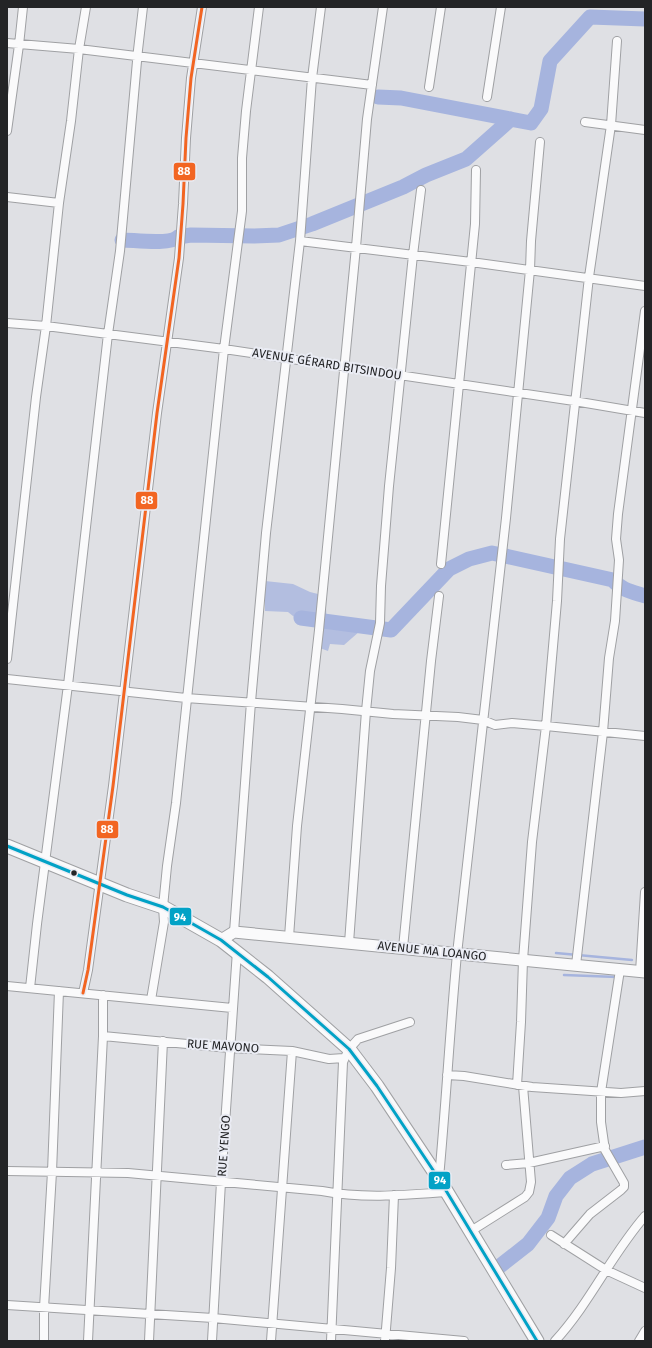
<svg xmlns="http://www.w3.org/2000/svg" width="652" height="1348" font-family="'Fira Sans',sans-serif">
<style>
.forest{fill:#b3bee0}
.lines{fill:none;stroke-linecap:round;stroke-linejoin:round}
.stream{stroke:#a6b4de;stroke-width:2.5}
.river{stroke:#a6b4de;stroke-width:15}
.minor-casing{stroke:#9fa0a3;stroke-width:10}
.secondary-casing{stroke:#9fa0a3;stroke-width:13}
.trunk-casing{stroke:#9fa0a3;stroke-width:15}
.minor{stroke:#fafafb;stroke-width:8}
.secondary{stroke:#fafafb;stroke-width:11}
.trunk{stroke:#fafafb;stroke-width:13}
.bus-1-casing{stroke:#eaecf4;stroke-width:6}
.bus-2-casing{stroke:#eaecf4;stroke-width:6}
.bus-1{stroke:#02a2c6;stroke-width:3}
.bus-2{stroke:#f26522;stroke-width:3}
.bus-dot{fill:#232426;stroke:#eaecf4;stroke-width:1.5}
.labels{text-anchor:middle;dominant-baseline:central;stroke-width:4;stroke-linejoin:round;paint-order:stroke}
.street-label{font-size:12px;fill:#232426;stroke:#eaecf4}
.line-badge{stroke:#eaecf4;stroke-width:1.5}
.badge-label{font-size:11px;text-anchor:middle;font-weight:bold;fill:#fff}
</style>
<rect width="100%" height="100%" fill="#dfe0e4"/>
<!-- forest -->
<path class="forest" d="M265,581L293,584L310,592L322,595L326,608L327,624L342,625L361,622L360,631L344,645L330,644L328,651L317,647L320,628L312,624L310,616L298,620L288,612L265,611Z"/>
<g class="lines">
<!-- stream -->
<path class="stream" d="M556,953L632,960
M564,975L617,977"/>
<!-- river -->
<path class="river" d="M378,97L401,98L531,123L541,109L550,61L590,17L645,19
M122,240C134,240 170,245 178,237L191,235L254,236L279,235L312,224L403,187L426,175L466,159L511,119
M301,618L391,630L449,569L469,559L492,553L613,580C621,590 633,592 645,596
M500,1266L528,1244L548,1218L556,1196L570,1178L592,1164L645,1147"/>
<defs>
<path id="minor" d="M7,43L79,49L372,85
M429,87L441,7
M487,97L501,7
M585,122L645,130
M7,131L19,45L23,7
M7,197L59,203
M300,241L471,262L645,286
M7,323L46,326L224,349L574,401L645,413
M441,564L475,224L476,170
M7,659L36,397L46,326L59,203L71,121L79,49L86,7
M7,679L186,698L342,709L393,714L458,717L483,720L495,725L512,723L546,726L645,736
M234,932L251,702L266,533L300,241L312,78L321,7
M289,937L297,826L319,630L356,247L367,119L383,7
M349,943L366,711L370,671L380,623L381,586L389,486L413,255L421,190
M403,948L431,661L439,596
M576,965L603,732L609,658L615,621L619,560L616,539L618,514L645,311
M640,972L645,892
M7,986L232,1008
M30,988L37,924L68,685L108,334L120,251L138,50L143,7
M83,993L88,970L113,786L157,413L179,258L183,204L186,138L191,78L202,7
M151,1000L164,922L163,907L167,866L176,803L224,349L242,211V158L246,111L259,7
M103,1036L229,1048L292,1051L329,1059L344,1058
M447,1075L464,1076L532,1087L621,1093L645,1091
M517,1085L521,1022L523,960L532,842L546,726L557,601L560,539L589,277L611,125L617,41
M506,1165L529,1163L605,1146
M7,1171L128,1173L322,1191C363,1199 406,1195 447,1192
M439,1178C446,1103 450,1028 457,954L506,518L530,270L531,241L540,142
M471,1231L525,1197L529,1192L531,1182L523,1086
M551,1235L606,1270L645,1288
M564,1244L590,1214L621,1190L624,1187V1183L605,1150L601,1122V1092L620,970
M7,1305L213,1318L464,1341
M44,1341V1308L52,1172L59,991
M88,1341L103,1036V995
M149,1341L163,1041
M212,1341L221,1182L237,951
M271,1341L292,1051
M331,1341L343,1062L349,1049L358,1039L410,1022
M385,1341L391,1268L394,1195
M555,1341C590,1303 611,1255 645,1216
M639,1341L645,1331"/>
<path id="secondary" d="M221,940L234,932L645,972"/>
<path id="trunk" d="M7,846L127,895L163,907L221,940L268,977L349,1049L377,1086L439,1179L537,1341"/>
</defs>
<!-- minor casing -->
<use href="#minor" class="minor-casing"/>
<!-- secondary casing -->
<use href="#secondary" class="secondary-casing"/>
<!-- trunk casing -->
<use href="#trunk" class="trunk-casing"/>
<!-- minor -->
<use href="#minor" class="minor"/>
<!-- secondary -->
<use href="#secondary" class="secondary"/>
<!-- trunk -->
<use href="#trunk" class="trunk"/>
<defs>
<path id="bus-1" d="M7,846L127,895L163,907L221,940L268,977L349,1049L377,1086L439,1179L537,1341"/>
<path id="bus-2" d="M83,993L88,970L113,786L157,413L179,258L183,204L186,138L191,78L202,7"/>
</defs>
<!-- bus-1 casing -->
<use href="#bus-1" class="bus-1-casing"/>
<!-- bus-2 casing -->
<use href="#bus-2" class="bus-2-casing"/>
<!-- bus-1 -->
<use href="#bus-1" class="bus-1"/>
<!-- bus-2 -->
<use href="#bus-2" class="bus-2"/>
</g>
<!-- markers -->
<circle class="bus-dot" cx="74" cy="873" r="3.5"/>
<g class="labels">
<!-- street labels -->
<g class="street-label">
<text transform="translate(327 364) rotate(9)">AVENUE GÉRARD BITSINDOU</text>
<text transform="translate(432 951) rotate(6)">AVENUE MA LOANGO</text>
<text transform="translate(223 1046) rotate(4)">RUE MAVONO</text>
<text transform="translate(224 1146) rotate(-86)">RUE YENGO</text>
</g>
</g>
<g class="line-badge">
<rect x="173" y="162" width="23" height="19" rx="4" fill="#f26522"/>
<rect x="135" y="491" width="23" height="19" rx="4" fill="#f26522"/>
<rect x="96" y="820" width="23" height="19" rx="4" fill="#f26522"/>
<rect x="169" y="907" width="23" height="19" rx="4" fill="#02a2c6"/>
<rect x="428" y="1171" width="23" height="19" rx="4" fill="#02a2c6"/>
</g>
<g class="badge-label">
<text x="184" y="175">88</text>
<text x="147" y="504">88</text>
<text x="107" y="833">88</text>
<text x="180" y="921">94</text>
<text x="440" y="1184">94</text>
</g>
<!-- border -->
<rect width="652" height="1348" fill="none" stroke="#232426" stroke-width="16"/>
</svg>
